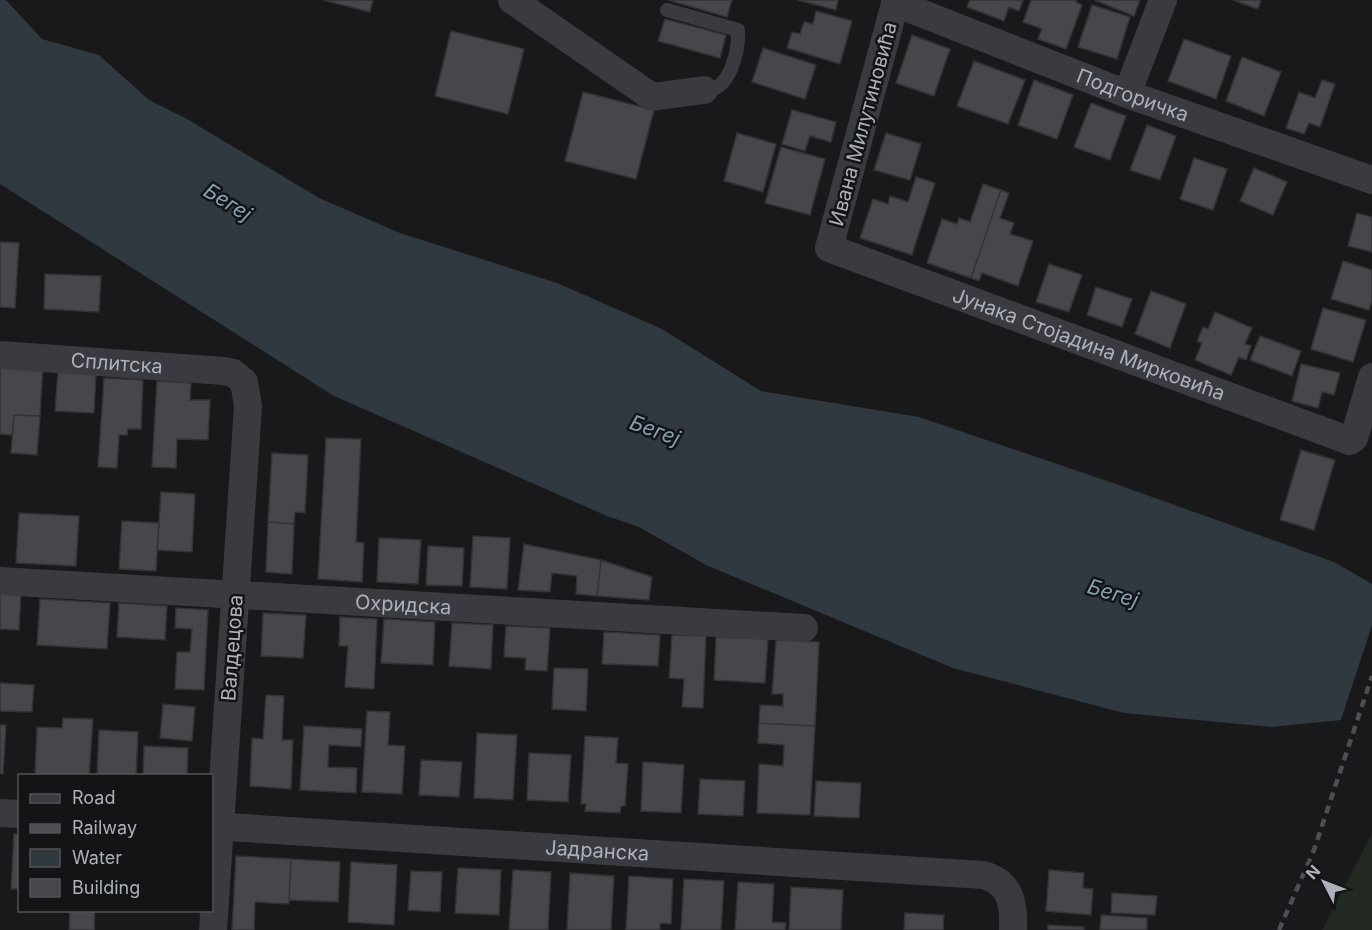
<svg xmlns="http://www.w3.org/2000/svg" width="1372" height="930" font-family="Inter,sans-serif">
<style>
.green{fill:#212922}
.water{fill:#2f393f}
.pier{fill:#19191b}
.building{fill:#46474b;stroke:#333337;stroke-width:1.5}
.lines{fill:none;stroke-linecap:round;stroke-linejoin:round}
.lane{stroke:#3a3b40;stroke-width:14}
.street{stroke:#3a3b40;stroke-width:28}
.rail{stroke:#4d4f55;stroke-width:4.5;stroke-dasharray:8 6;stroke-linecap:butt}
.labels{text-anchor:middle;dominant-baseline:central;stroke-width:5;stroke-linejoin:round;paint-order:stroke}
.street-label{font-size:20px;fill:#acb1ba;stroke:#141416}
.water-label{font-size:21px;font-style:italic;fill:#84a0b4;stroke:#141416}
</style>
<rect width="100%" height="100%" fill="#19191b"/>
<!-- green -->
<path class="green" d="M1372,833V930H1322Z"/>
<!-- water -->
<path class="water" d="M0,0H6L42,39L99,55L149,100L187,119L319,198L400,233L557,283L662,329L761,391L919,417L1113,483L1334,562L1372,584V717L1271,727L1124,713L953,668L706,565L639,527L607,516L334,396L0,184Z"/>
<!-- pier -->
<path class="pier" d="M1372,625V720L1340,723Z"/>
<!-- building -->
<path class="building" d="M323,0H373L370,12Z
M668,0H732L727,17Z
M798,0H838L836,10Z
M970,0H1023L1019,11L1009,7L1004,21L967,7Z
M1031,0H1076V2L1082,5L1066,49L1038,39L1042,29L1023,22Z
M1094,0H1140L1134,16Z
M1233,0H1261L1258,9Z
M1092,5L1130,17L1117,59L1078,47Z
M816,11L852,21L840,64L787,48L792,32L800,34L804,22L813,24Z
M665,19L726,35L720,58L658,41Z
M451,31L524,49L508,114L435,96Z
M912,35L950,49L934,96L896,83Z
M1184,39L1231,56L1216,99L1168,81Z
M763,48L816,65L805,99L752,82Z
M1242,57L1281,72L1264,116L1226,101Z
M974,61L1025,80L1008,124L957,106Z
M1034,80L1073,95L1057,139L1018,125Z
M1322,80L1335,84L1320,127L1309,123L1304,134L1286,128L1299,92L1315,98Z
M583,92L654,110L636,179L565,161Z
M1091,103L1126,116L1110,160L1074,147Z
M792,110L836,122L831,142L810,136L805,151L782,144Z
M1147,125L1176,136L1160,180L1130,170Z
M737,133L776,144L763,192L724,181Z
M886,133L921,144L910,180L874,170Z
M781,147L825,159L810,215L765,203Z
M1194,158L1227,169L1213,210L1180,199Z
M1254,168L1287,182L1273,215L1240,201Z
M916,177L935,183L912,255L860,238L873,199L888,204L890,196L908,202Z
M983,184L1001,190L971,278L927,263L942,219L957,224L959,218L970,222Z
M1001,190L1009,193L1000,218L1014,223L1010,234L1033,241L1018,286L982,273L979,281L971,278Z
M1357,213L1372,217V252L1348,246Z
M0,242L19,243L15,308L0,307Z
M1343,261L1372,270V301L1369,310L1331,299Z
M1049,264L1082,275L1069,312L1036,302Z
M45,274L101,276L99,312L44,309Z
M1096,287L1132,299L1122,327L1087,315Z
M1151,291L1186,304L1170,348L1135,334Z
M1323,308L1366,320L1353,362L1311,349Z
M1215,312L1252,328L1245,344L1251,346L1246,360L1239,357L1231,375L1195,360L1202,343L1197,341L1203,327L1208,329Z
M1260,336L1301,351L1292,376L1250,360Z
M0,364L43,366L40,416L14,415L12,435L0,434Z
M1301,364L1340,373L1334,395L1322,392L1318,408L1292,401Z
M58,371L96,373L94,413L55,411Z
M104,378L143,380L141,429H128L127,435H119L117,468L98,467Z
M157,381L191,383L190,400H210L208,440L177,439L176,468L152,467Z
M14,415L40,416L37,455L11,453Z
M326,438L361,439L356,542L364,543L362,582L318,579Z
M1301,450L1335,460L1314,530L1280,520Z
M272,453L308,455L305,513L295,512L294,524L268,522Z
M161,492L195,494L192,552L157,550Z
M19,513L79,516L76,566L16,563Z
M122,521L159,523L156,571L119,569Z
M268,522L294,524L292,574L266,572Z
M473,536L510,538L507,589L470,587Z
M379,538L421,540L418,584L377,582Z
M524,544L601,560L597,596L576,594L577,576L552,573L550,592L518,590Z
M428,546L464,548L462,586L426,585Z
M601,560L652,577L649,600L597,596Z
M0,592L21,594L19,630L0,629Z
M40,599L110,603L107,649L37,645Z
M119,603L167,606L165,640L117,637Z
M176,608L208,610L204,690L175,689L177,652H190L192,629L175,628Z
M263,613L306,615L303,658L261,656Z
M340,617L377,619L374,689L345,687L348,646H339Z
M384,619L435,622L433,665L381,663Z
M452,623L493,625L491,669L449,666Z
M506,626L550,628L547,671L525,670L526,658L504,657Z
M604,632L660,635L658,666L602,664Z
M672,635L706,636L703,708L682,707L684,679L669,678Z
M716,637L768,639L765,683L714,680Z
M776,640L819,642L815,726L759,723L760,705L783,706V694H772Z
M554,668L588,669L586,711L552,709Z
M0,683L34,685L32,712L0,711Z
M266,695L284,696L282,740H293L291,789L250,786L252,738L263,739Z
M163,704L195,707L192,741L160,738Z
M367,711L390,712L388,745L405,746L402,794L362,792Z
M63,718L93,719L89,776L35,775L37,727L62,728Z
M759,723L815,726L810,815L757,813L759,764L783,766L784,745L758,743Z
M0,725H6L3,774L0,773Z
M304,726L362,729L361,747L329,745L328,767L357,768L356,793L300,790Z
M99,730L138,732L136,776H97Z
M477,733L517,735L513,800L474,798Z
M585,736L618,738L616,763L628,764L625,806H621L620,813L585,811L586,804H581Z
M144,746L188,748L187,776H143Z
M529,753L571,755L568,802L527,800Z
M421,760L462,762L459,797L419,795Z
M643,762L684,765L681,813L641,811Z
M700,779L745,781L743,816L698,814Z
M816,781L861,783L859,818L814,816Z
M14,834H20V889H11Z
M236,856L291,859L289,904L255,902L254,930H232Z
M291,859L340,862L338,902L289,900Z
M351,862L397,865L394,925L348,922Z
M458,868L501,870L499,915L455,913Z
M513,870L551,872L548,930H509Z
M1049,870L1084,873L1083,888L1093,889L1091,915L1046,911Z
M411,871L442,872L440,912L408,910Z
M570,873L614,876L611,930H567Z
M629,876L673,879L671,924L660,923V930H626Z
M684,879L724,881L721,930H681Z
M738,882L774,884L772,922L786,923L785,930H735Z
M791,887L843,890L841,930H789Z
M1112,893L1157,896L1155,915L1111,913Z
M70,910H95L94,930H69Z
M905,913L944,915L943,930H904Z
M1101,915L1147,918V930H1100Z
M1048,925L1084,927V930H1048Z"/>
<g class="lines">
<!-- lane -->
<path class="lane" d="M667,10L738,30C739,51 730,92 704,90"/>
<!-- street -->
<g class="street">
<path d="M512,0L652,97L704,90"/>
<path id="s1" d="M896,0L829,248L1350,441L1354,438L1372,377"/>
<path id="s2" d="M895,3L1127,94L1372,180"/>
<path d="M1127,94L1163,0"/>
<path id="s3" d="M0,355L224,371L233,373L244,382L248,406L213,930"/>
<path id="s4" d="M0,581L804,628"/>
<path d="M0,813L20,814"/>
<path id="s5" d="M212,826L983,875C1012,883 1014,905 1013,930"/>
</g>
<!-- rail -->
<path class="rail" d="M1279,930L1314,850L1372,676"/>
</g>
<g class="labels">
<!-- street labels -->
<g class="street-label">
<text stroke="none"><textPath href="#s2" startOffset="255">Подгоричка</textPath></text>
<text transform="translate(863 124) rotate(-75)">Ивана Милутиновића</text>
<text stroke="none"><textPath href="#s1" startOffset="534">Јунака Стојадина Мирковића</textPath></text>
<text stroke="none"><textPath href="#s3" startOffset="117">Сплитска</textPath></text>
<text stroke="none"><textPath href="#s4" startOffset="404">Охридска</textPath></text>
<text transform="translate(232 648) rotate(-86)">Валдецова</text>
<text stroke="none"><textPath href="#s5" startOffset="386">Јадранска</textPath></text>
</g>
<!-- water labels -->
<g class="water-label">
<text transform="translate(228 202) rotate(32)">Бегеј</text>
<text transform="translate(655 430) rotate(20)">Бегеј</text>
<text transform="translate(1113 593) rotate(17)">Бегеј</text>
</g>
</g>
<!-- legend -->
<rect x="18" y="774" width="195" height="138" fill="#141416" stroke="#515358" stroke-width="1.5"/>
<rect x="30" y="794" width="30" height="9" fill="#3a3b40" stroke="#515358" stroke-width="1.5"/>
<text x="72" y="804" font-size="18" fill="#acb1ba">Road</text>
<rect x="30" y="824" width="30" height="9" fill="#4d4f55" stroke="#515358" stroke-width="1.5"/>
<text x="72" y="834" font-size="18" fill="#acb1ba">Railway</text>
<rect x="30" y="849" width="30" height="18" fill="#2f393f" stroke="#515358" stroke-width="1.5"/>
<text x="72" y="864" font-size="18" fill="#acb1ba">Water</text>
<rect x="30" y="879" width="30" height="18" fill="#46474b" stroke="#515358" stroke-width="1.5"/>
<text x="72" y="894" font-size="18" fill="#acb1ba">Building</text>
<!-- north arrow -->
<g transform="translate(1324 882) rotate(312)" stroke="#141416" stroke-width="4.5" paint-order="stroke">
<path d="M0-4.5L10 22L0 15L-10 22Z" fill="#acb1ba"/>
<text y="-9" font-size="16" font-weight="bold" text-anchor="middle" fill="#acb1ba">N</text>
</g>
</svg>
